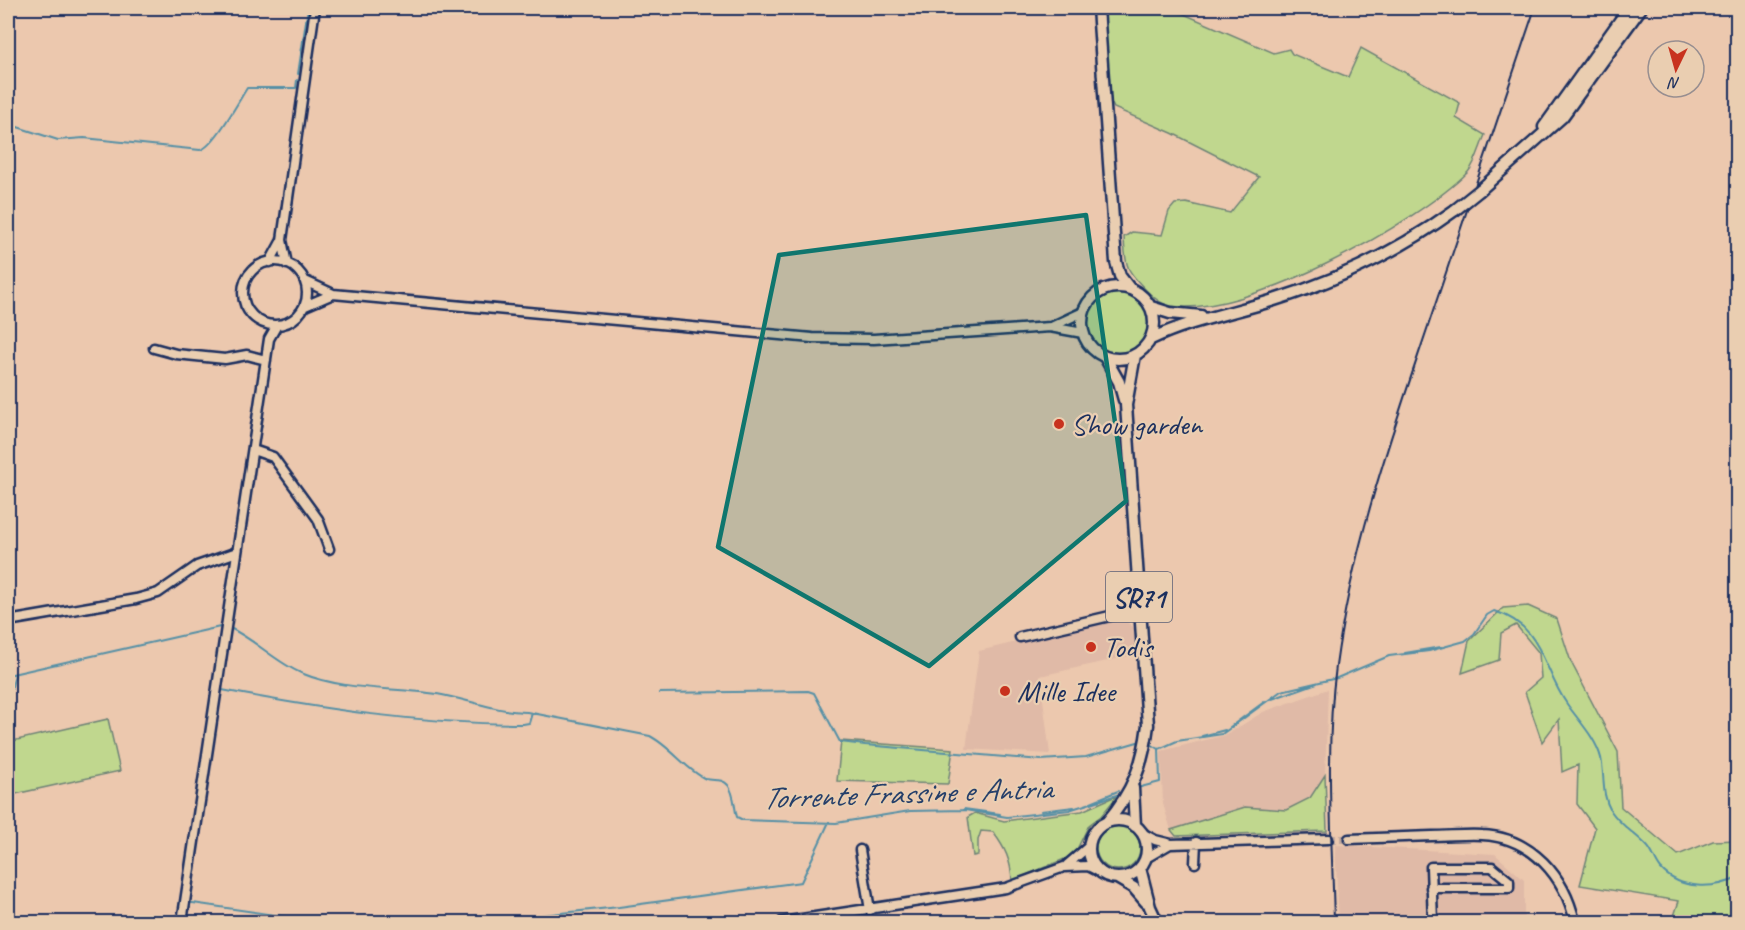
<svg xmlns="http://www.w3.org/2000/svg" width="1745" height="930" font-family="Caveat,sans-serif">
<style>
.built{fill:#e0baa7}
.green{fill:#c0d78e;stroke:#6e8376;stroke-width:1.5}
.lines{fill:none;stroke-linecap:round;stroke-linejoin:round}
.stream{stroke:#5690a6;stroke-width:2}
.minor-tunnel{stroke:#c2a99e;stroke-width:8;stroke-dasharray:8 4;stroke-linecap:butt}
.minor-casing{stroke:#1b2f5e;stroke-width:13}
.major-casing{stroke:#1b2f5e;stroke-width:15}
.minor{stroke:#eaceb1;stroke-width:8}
.major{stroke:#eaceb1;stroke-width:10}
.rail{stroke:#1b2f5e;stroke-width:2}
.major-bridge-casing{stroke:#1b2f5e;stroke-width:15;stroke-linecap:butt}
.major-bridge{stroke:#eaceb1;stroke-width:10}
.marked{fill:#0f766e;fill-opacity:0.2;stroke:#0f766e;stroke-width:4.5;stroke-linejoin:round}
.poi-dot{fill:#c8321e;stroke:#eaceb1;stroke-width:2}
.labels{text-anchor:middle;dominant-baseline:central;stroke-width:4.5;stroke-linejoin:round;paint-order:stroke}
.shield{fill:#eaceb1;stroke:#595f77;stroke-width:1.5}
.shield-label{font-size:28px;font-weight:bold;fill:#1b2f5e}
.poi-label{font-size:30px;fill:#1b2f5e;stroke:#eaceb1;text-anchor:start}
.water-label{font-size:32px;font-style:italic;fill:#253f6a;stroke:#eaceb1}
</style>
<rect width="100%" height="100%" fill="#ecc8ae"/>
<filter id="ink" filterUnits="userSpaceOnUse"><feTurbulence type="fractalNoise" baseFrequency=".0167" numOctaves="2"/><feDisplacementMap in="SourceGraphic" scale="12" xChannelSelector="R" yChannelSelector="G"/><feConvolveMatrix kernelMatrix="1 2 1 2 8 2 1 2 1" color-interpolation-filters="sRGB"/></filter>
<g filter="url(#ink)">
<!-- built -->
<path class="built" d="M1121,617L1134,628V655L1040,676L1050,754L966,749L979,651Z
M1328,689L1325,775L1310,798L1286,810L1245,807L1171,830L1163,804L1161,751L1226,735L1263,712Z
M1335,845L1495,854L1524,880V922H1339Z"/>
<!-- green -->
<path class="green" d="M1104,8H1170L1274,53L1289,49L1292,54L1348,77L1361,48L1460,103L1456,118L1485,135C1480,146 1476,163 1468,172C1416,224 1246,318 1171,306C1162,305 1155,299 1148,292C1127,271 1125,268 1124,237L1132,232L1162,235L1169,211L1175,204L1186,203L1230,213L1259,177L1172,133L1114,108L1109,98Z
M1087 323a31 31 0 1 1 62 0a31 31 0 1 1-62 0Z
M1528,606L1557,619L1571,662L1618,752L1621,807L1678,855L1713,841L1737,840V922H1672L1679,901L1580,885L1595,828L1577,804L1578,765L1562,772L1559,719L1542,742L1525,692L1541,678L1539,653L1516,625L1501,633L1499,660L1462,673L1469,641L1503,608Z
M108,719L120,771L15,794L8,762V742Z
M841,741L953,749L948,784L837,781Z
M1325,775L1327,831L1176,836L1171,830L1245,807L1286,810L1310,798Z
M1118,795L1101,816L1089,825L1074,855L1012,881C1011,860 1005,848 993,832L981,831L978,840V855L973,856L968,817L975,813L1004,821L1082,811Z
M1096 848a22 22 0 1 1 44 0a22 22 0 1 1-44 0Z"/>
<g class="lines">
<!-- stream -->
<path class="stream" d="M298,74L308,8
M8,124L58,140L84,138L200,150C214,147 238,102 247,88H296L297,80
M230,628C255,640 276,662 301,673C344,691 392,687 437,694C467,699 497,712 527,712L650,736C670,746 687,771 706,779C714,781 722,778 728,785C735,794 734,807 737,817L743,820L836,823L910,811L965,810L1007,817L1069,810L1123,793
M1405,653L1441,647
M8,675L220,627
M222,690C322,709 421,724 523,724L529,723L532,713
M659,693L808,691L814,693L840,742L865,745L1041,760L1086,757L1141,741
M1272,699L1317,683
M8,701L15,675
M1230,727L1264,702
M1202,736L1225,730
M1149,743L1159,749
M1159,749L1177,741L1222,734L1281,691L1337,678L1389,656L1429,651L1465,641L1474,634L1487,615L1494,611C1544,626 1542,669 1567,704C1578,720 1596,738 1601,758C1605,776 1601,794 1611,811C1621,826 1635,833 1647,846C1653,852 1655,862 1661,869C1680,890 1714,889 1738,878
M1137,788L1160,782L1159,749
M1091,802L1118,791
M964,809L1000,814
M1041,811L1074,807
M186,902L322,922
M476,922L619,907L801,882L829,822"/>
<!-- minor-tunnel -->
<path class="minor-tunnel" d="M1328,839H1349"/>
<defs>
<path id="minor" d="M243 293a32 32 0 1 1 64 0a32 32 0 1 1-64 0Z
M270,262L282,240
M287,264L282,240L315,8
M305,281L333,294L812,338L874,339L1050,327L1083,333
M305,306L333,294
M1051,327L1083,312
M154,348L176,354L225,359L247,355L266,360
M253,450L273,457L318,519L329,549
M8,621L136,599L158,593L197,566L237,552
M1020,637L1140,609
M1142,833L1155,840L1171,844L1328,839
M1349,839C1376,838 1404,837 1432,836C1448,836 1466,834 1482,835C1532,837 1565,877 1575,922
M860,850L870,910
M1146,858L1170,844
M1195,863L1196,842
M1067,865L1088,847
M1431,888H1509V881L1492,867H1431L1433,922
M182,922L269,339L277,325
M782,922L1006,888L1064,867L1088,866L1098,871"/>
<path id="major" d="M1098,8L1116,262L1120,276L1130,289
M1544,127L1629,8
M1480,190L1562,117L1641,8
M1082 323a36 36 0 1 1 72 0a36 36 0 1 1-72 0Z
M1151,307L1170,313L1201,316
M1151,339C1191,320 1233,313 1274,300C1339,280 1400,250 1455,210
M1105,357L1119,382L1124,400
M1133,788L1135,826
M1089 849a29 29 0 1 1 58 0a29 29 0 1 1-58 0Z
M1107,822C1133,791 1143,765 1148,725L1126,405L1135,355
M1140,868L1150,907L1157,922
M1117,878L1134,888L1146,902"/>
</defs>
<!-- minor casing -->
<use href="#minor" class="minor-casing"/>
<!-- major casing -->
<use href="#major" class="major-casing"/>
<!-- minor -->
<use href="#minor" class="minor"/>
<!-- major -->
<use href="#major" class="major"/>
<!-- rail -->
<path class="rail" d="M1334,922C1332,837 1325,751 1336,666C1351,554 1387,448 1423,341C1460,229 1498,119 1535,8"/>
<defs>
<path id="major-bridge" d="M1455,210L1480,190"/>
</defs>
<!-- major-bridge casing -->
<use href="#major-bridge" class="major-bridge-casing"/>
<!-- major-bridge -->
<use href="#major-bridge" class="major-bridge"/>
</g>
</g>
<!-- marked area -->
<path class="marked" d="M1086,215L1126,501L929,666L718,547L779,255Z"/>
<!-- markers -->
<g class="poi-dot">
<circle cx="1059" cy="424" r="6"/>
<circle cx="1091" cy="647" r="6"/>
<circle cx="1005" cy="691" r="6"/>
</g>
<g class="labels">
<!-- shield labels -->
<rect class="shield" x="1106" y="572" width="66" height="50" rx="4.5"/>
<g class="shield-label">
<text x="1139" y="597">SR71</text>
</g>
<!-- poi labels -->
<g class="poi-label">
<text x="1071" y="424">Show garden</text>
<text x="1103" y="647">Todis</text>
<text x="1017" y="691">Mille Idee</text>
</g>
<!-- water labels -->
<g class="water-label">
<text transform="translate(907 793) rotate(-2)">Torrente Frassine e Antria</text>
</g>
</g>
<!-- margin -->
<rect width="1745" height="930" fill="none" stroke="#eaceb1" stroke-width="30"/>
<rect x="15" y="15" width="1715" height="900" fill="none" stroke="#1b2f5e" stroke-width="2" filter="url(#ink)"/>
<!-- north arrow -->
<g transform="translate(1676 69) rotate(185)"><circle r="28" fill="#eaceb1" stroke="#978e90" stroke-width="1.5"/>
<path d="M0-4.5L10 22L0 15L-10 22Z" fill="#c8321e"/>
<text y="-9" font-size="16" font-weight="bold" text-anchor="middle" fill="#1b2f5e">N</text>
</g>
</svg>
